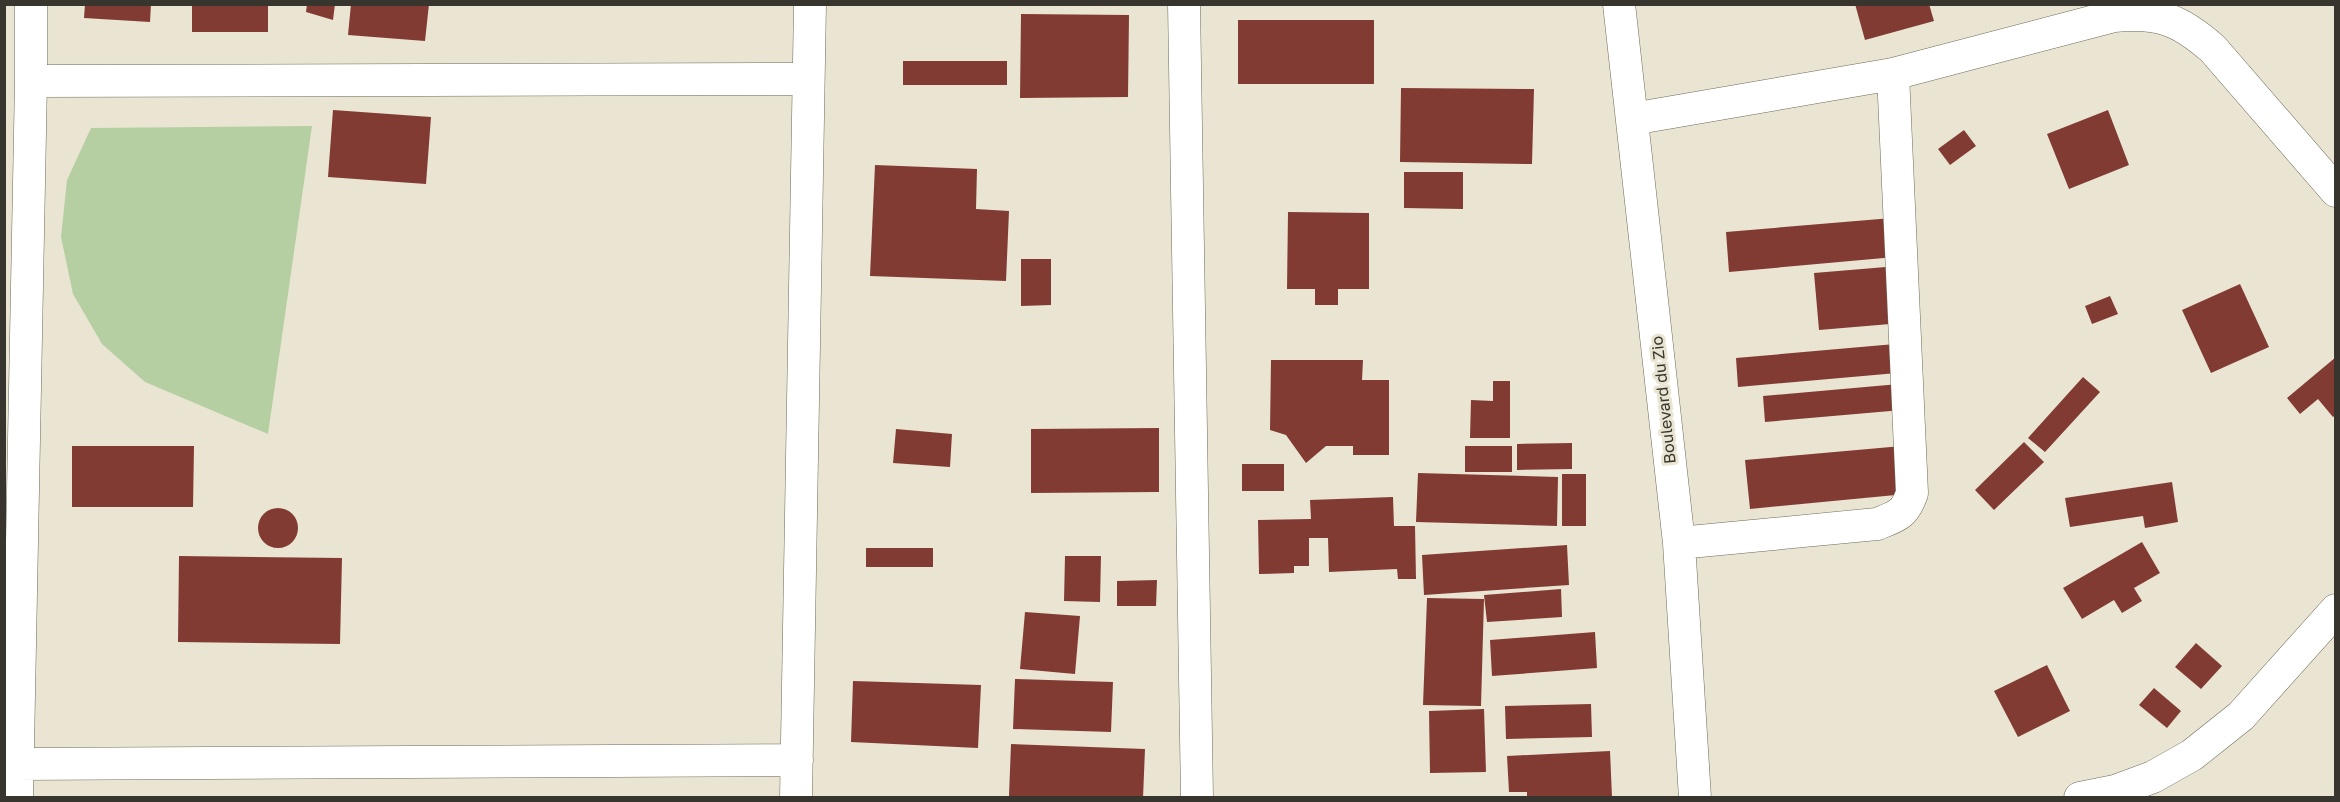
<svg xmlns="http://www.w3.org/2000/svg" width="2340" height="802" font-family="'Golos Text',sans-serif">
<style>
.green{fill:#b5cfa3}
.building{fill:#823b33}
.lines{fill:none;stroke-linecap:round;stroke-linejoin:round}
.street-casing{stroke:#6e6a5a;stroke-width:33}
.street{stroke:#fff;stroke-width:32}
.labels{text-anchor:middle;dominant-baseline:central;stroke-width:6;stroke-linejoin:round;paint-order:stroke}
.street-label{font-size:16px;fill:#37352e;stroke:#e9e5d2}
</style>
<rect width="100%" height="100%" fill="#e9e5d2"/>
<!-- green -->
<path class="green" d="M312,126L268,434L145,382L102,344L73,294L61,237L67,180L91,128Z"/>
<!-- building -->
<path class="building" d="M85,4H151L150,22L84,18Z
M307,4H335L333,20L306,12Z
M351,4H429L425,41L348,35Z
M1855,4H1929L1934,21L1865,40Z
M192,5H268V32H192Z
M1021,14L1129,15L1128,97L1020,98Z
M1238,20H1374V84H1238Z
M903,61H1007V85H903Z
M1401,88L1534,89L1532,164L1400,162Z
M333,110L431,117L426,184L328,177Z
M2108,110L2129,165L2069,189L2047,134Z
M1964,130L1976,146L1950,165L1938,149Z
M875,165L977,169L976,209L1009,211L1006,281L870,276Z
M1404,172H1463V209L1404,208Z
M1288,212L1369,213V289H1338V305H1315V289H1287Z
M1892,218L1895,257L1729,272L1726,232Z
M1021,259H1051V305L1021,306Z
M1898,266L1902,323L1819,330L1814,273Z
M2240,284L2269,347L2211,373L2182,310Z
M2110,296L2118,314L2092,324L2085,306Z
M1895,344L1897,373L1738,387L1736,358Z
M2336,357V415L2333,417L2318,399L2300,414L2287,398Z
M1271,360H1363L1362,380H1389V455H1353V446H1326L1306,463L1286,435L1270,430Z
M2083,377L2100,392L2045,452L2028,438Z
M1493,381H1510V438H1470L1471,400L1493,401Z
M1899,384L1902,410L1765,422L1763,396Z
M1159,428V492L1031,493V429Z
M896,429L952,434L950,467L893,463Z
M2024,442L2044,462L1994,510L1975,490Z
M1572,443V469L1517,470V444Z
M72,446H194L193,507H72Z
M1465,446H1512V472H1465Z
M1902,446L1906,494L1750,509L1745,460Z
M1242,464H1284V491H1242Z
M1418,473L1558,477L1557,526L1416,522Z
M1562,474H1586V526H1562Z
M2172,482L2178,522L2145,528L2143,516L2070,527L2065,498Z
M1393,497L1394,526H1415L1416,579H1398L1397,569L1329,572L1328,538H1309V566H1294V573L1259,574L1258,520L1311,519L1310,500Z
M258 528a20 20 0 1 1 40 0a20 20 0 1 1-40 0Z
M2142,542L2160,573L2134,588L2142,601L2122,613L2114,600L2082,619L2063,588Z
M1567,545L1569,585L1424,595L1422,555Z
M866,548H933V567H866Z
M179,556L342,558L340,644L178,642Z
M1065,556H1101L1100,602L1064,601Z
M1157,580L1156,606H1117V581Z
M1561,589L1562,617L1487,622L1484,595Z
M1427,598L1484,599L1481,706L1423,705Z
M1025,612L1080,616L1075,674L1020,669Z
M1595,632L1597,668L1492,676L1490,640Z
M2196,643L2222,666L2201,689L2175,667Z
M2047,665L2070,711L2018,737L1994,691Z
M1015,679L1113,682L1111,732L1013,729Z
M853,681L981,685L978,748L851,742Z
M2154,688L2181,711L2167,728L2139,705Z
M1591,704L1592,737L1506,739L1505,706Z
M1484,709L1486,772L1430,773L1429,711Z
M1011,744L1145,749L1143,798L1009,796Z
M1610,751L1612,797L1527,798V792H1509L1507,756Z"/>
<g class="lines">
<defs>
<path id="street" d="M1184,4L1197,798
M1619,4L1679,543L1695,798
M31,81L808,79
M1632,119L1893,74L2114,16C2159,12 2179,19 2213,49L2336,191
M1679,543L1877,524C1898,516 1905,514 1912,493L1893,74
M17,764L797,760
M17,798L31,81V4
M796,798L810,4
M2080,798L2115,791L2153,777L2192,755L2241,716L2336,610"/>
</defs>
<!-- street casing -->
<use href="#street" class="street-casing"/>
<!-- street -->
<use href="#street" class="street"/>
</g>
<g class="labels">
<!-- street labels -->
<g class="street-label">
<text transform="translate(1663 400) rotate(-96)">Boulevard du Zio</text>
</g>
</g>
<!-- border -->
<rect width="2340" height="802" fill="none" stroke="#37352e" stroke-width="12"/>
</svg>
